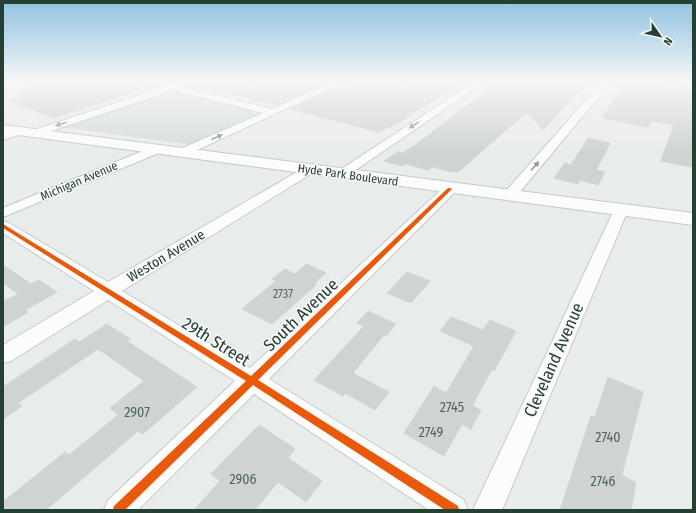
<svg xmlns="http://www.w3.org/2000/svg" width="696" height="513" font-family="'Fira Sans Condensed',sans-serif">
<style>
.built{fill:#d6ddd9}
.building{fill:#cfd4d1;stroke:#d1d5d2}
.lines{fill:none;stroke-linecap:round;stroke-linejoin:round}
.street-casing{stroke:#c5c9c7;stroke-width:2}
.secondary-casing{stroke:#c4c9c7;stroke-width:2}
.street{fill:#fcfcfc;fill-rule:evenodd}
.secondary{fill:#fcfcfc;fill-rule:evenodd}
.cycleway-casing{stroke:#f7faf8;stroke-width:2}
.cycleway{fill:#e8590c;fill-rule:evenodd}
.oneway{fill:#919e98}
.labels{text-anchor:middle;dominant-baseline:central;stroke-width:3;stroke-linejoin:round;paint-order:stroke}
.far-street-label{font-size:12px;fill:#263f33;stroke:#f7faf8}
.number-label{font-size:12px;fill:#51655b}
.street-label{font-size:14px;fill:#263f33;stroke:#f7faf8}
.near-number-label{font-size:14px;fill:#51655b}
.near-street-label{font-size:17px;fill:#263f33;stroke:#f7faf8}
</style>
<rect width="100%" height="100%" fill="#e8ecea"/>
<!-- built -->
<path class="built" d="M177,89L265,113L193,145L60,127Z"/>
<!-- building -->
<path class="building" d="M42,81H130V83L147,88L54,118L8,101L24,97L15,94L30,90L25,88Z
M196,81H230L258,88L259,81L329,82L276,105L193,85Z
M367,81H380L412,88L424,81H437L458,85L389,128L387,127L379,132L290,109L341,85L351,87Z
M499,81H589L543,130L527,112L458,172L454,171L452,172L433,167L428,170L406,164L402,166L384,161L398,152L403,153L414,146Z
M627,81H641L683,88L682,90L693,92V158L691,167L661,161L674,125L651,121L648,127L602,118Z
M588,138L610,143L596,170L605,172L598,185L580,180L578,184L554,178L565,163L571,165Z
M307,264L326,273L315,283L317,284L272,324L242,309L276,281L272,279L285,269L295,274Z
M3,265L31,284L39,280L57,292L25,310L28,312L3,327V302L18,294L3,283Z
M407,272L430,281L411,303L387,293Z
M368,311L396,324L386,336L384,335L353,373L389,392L375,410L345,393L343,396L314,380L364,326L357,323Z
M451,317L483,330L490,320L516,331L494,371L492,369L472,406L481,410L471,429L462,424L444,456L404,433L434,386L446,393L474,346L440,331Z
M107,324L130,339L127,341L197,387L143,434L138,431L46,510H3V502L65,452L69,455L118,415L110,408L144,381L98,349L18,403L22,406L3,419V387L75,339L79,342Z
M608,377L643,392L622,475L636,483L631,510H560L591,416L595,417Z
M259,425L295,449L288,458L322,481L306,502L278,482L255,510H194L220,481L211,474Z"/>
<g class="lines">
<defs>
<path id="street" d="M27,81H41L3,93V87Z
M147,81H162L173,84L182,81H195L183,87L272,109L335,81H346L182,157L178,156L176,153L178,150L263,113L174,90L39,135H31L29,133L31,131L164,87Z
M476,81H486L347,176L342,177L335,173Z
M603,81H612L514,199H504L502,196L504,193Z
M21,128L25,129L27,131L25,133L3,140V133Z
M155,146L161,150L159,153L3,217V208Z
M309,165L315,169L314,172L122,291L250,368L445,186H455L457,189L455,192L269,379L464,500L468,510H429L254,394L138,510H104L108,500L235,381L108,300L11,361L3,363V345L94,291L3,233V221L9,223L108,282Z
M621,206L626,207L628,210L502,510H473L614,210L616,207Z"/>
<path id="secondary" d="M3,125L693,213V225L3,133Z"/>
</defs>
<!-- street casing -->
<use href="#street" class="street-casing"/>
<!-- secondary casing -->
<use href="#secondary" class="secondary-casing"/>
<!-- street -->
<use href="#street" class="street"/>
<!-- secondary -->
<use href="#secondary" class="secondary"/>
<defs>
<path id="cycleway" d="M448,188H450L452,189L258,380L458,506L459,510H445L253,385L125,510H113L114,506L246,381L3,228V224L251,376Z"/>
</defs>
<!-- cycleway casing -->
<use href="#cycleway" class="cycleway-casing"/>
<!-- cycleway -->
<use href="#cycleway" class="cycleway"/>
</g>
<!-- one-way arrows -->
<defs><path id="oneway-solid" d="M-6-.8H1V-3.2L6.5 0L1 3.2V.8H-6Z"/></defs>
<g class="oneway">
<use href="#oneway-solid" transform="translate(61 124) rotate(162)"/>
<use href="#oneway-solid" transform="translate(414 125) rotate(147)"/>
<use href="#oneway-solid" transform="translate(217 137) rotate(-24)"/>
<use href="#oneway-solid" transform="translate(535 166) rotate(-49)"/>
</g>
<!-- sky -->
<linearGradient id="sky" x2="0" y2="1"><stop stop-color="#90c2e0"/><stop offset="0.53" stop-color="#f5f6f6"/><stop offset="1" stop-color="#f5f6f6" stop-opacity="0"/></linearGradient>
<rect width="696" height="153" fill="url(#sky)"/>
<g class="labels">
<!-- far-street labels -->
<g class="far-street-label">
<text transform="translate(348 175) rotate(8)">Hyde Park Boulevard</text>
<text transform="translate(79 181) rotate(-23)">Michigan Avenue</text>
</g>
<!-- number labels -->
<g class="number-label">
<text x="283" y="294">2737</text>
</g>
<!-- street labels -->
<g class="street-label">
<text transform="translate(166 256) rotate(-31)">Weston Avenue</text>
</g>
<!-- near-number labels -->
<g class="near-number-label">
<text x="452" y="407">2745</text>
<text x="137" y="412">2907</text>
<text x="431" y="432">2749</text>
<text x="608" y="437">2740</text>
<text x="243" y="479">2906</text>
<text x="603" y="481">2746</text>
</g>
<!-- near-street labels -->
<g class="near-street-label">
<text transform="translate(301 315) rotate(-44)">South Avenue</text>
<text transform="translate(216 342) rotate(32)">29th Street</text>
<text transform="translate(554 360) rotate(-66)">Cleveland Avenue</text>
</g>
</g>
<!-- border -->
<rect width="696" height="513" fill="none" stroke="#263f33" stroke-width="8"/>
<!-- north arrow -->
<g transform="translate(660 36) rotate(124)" stroke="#f7faf8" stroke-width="3" paint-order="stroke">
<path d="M0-3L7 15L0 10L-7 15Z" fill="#263f33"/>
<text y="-6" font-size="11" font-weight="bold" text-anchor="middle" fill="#263f33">N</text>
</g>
</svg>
